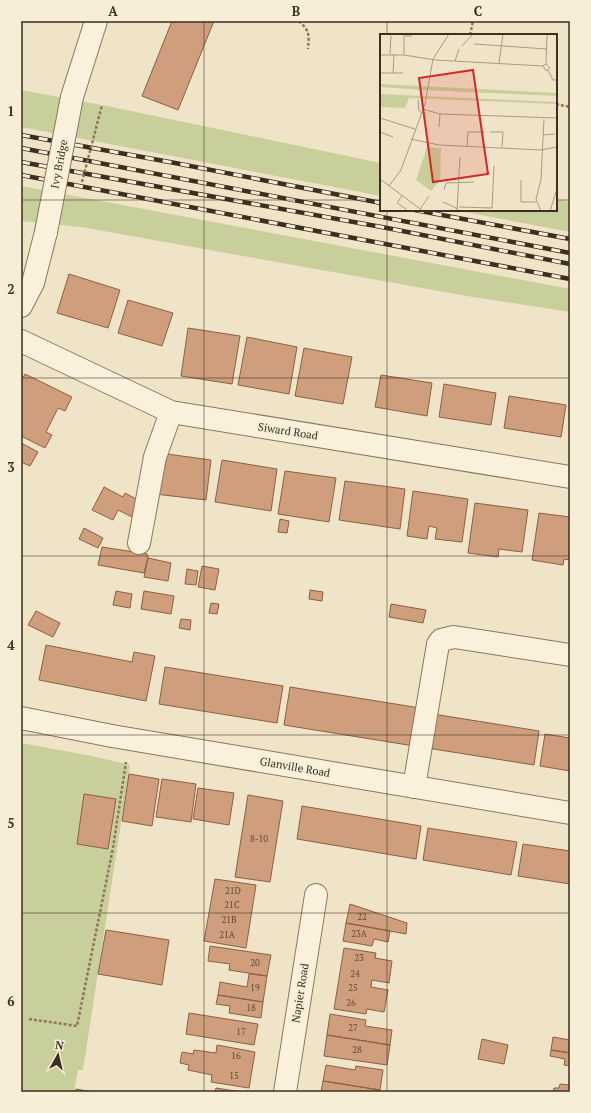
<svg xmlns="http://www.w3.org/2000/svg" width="591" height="1113" font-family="'PT Serif',serif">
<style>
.green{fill:#c9cf9b}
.building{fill:#cf9f7d;stroke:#8d5f41}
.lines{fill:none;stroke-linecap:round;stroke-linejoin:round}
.minor-casing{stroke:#8d765c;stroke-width:24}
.path{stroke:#8d765c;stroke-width:2.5;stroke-dasharray:3 2;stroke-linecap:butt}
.minor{stroke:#faf1dc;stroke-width:22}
.rail-casing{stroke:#3d2e20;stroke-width:4.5}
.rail{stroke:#f7eed8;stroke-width:3;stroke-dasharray:9;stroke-linecap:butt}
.minor-bridge-casing{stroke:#8d765c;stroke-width:24;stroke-linecap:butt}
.path-bridge{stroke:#8d765c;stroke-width:2.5;stroke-dasharray:3 2;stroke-linecap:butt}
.minor-bridge{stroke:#faf1dc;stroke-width:22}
.grid{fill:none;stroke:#3d2e20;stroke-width:1;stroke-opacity:0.55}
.labels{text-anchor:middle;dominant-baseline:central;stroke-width:4;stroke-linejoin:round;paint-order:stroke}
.number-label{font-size:9px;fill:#624a37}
.street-label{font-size:11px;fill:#3d2e20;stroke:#f7eed8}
.inset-road{fill:none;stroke:#a89b85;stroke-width:1}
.view{fill:#d62828;fill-opacity:0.15;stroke:#d62828;stroke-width:2}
.inset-edge{fill:none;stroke:#3d2e20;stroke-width:2}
.neatline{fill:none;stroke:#3d2e20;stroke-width:1.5}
.grid-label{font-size:13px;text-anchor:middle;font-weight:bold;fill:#3d2e20}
</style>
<rect width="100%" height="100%" fill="#f0e4c8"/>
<!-- green -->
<path class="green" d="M21,90L107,106L381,163V196L21,127Z
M21,186L570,289V312L467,296L81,227L21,221Z
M556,199L570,202V232L455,210H556Z
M21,743L92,756L130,765L83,1070H78L74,1092H21Z"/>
<!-- building -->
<path class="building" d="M172,21H214L178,110L142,96Z
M69,274L120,290L108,328L57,313Z
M128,300L173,313L162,346L118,333Z
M188,328L240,336L232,384L181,376Z
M247,337L297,347L289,394L238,385Z
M304,348L352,357L343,404L295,396Z
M25,374L72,397L65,411L58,408L46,432L52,435L45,448L21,436V381Z
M381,375L432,383L427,416L375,407Z
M444,384L496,393L491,425L439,417Z
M509,396L566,405L561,437L504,428Z
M21,443L38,452L30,466L21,462Z
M160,453L211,460L206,500L155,494Z
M222,460L277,469L271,511L215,502Z
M285,471L336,478L329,522L278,514Z
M345,481L405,489L400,529L339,520Z
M104,487L123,497L125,493L140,501L132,517L118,510L113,520L92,510Z
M413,491L468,499L462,542L435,539L437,528L429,526L427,539L407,536Z
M475,503L528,510L522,552L499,549L498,557L468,553Z
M539,513L570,517V560L564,559L563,565L532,560Z
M280,519L289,521L287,533L278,532Z
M84,528L103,538L98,548L79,539Z
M102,547L147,554L148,558L144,573L98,565Z
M148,558L171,563L168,581L144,577Z
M202,566L219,569L215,590L198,587Z
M187,569L198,571L196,585L185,584Z
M310,590L323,592L322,601L309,599Z
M116,591L132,594L130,608L113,605Z
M144,591L174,596L171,614L141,609Z
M211,603L219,604L217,614L209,613Z
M391,604L426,610L423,623L389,617Z
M36,611L60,623L53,637L28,625Z
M181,619L191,620L190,630L179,628Z
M46,645L132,662L134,652L155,656L146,701L39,680Z
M165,667L283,686L277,723L159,704Z
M290,687L420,708L414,746L284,725Z
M427,713L539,731L534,765L421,747Z
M545,734L570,738V771L540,766Z
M129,774L159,779L152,826L122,821Z
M162,779L196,784L191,822L156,817Z
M198,788L234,793L229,825L193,819Z
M84,794L116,799L108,849L77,844Z
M248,795L283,801L270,882L235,877Z
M302,806L421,826L416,859L297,839Z
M428,828L517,842L511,875L423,860Z
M523,844L570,851V884L518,876Z
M215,879L256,885L246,948L204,941Z
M350,904L407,923L406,934L346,923Z
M346,923L390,931L388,942L374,939L372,946L343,941Z
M106,930L169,940L162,985L98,974Z
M210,946L271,955L267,976L229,970L230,964L208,961Z
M344,948L376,953L375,958L392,961L389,983L372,980L371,987L388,990L384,1012L367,1009L366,1014L334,1009Z
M249,974L267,976L263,1002L218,995L220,982L247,987Z
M218,995L263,1002L261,1018L229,1013L230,1006L216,1004Z
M189,1013L258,1024L254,1045L186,1034Z
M330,1014L366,1020L365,1026L392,1030L390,1045L327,1035Z
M327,1035L390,1045L387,1065L324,1056Z
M553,1037L570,1040V1053L551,1050Z
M482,1039L508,1045L504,1064L478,1059Z
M217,1045L255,1052L249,1088L211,1082L212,1075L188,1070L189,1065L180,1063L182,1052L193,1054L194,1050L216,1053Z
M551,1050L570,1053V1066L564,1065L565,1059L550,1056Z
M326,1065L355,1070L356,1066L383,1070L380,1090L323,1081Z
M323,1081L380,1090L379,1092H321Z
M560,1084L570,1085V1092H553L554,1088H559Z
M216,1088L242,1092H215Z
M76,1089L93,1092H75Z"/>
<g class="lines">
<defs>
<path id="minor" d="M72,97L96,21
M21,306L33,283L46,232
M21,341L171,412L570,477
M139,543L155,457L171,412
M21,718L112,736L570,813
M414,787L438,644L441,640L454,637L570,655
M285,1092L316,895"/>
</defs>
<!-- minor casing -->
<use href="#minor" class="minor-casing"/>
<!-- path -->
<path class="path" d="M299,21C310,31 309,35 308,49
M470,35L473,21
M556,104L570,107
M29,1019L77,1026L113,848L126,762"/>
<!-- minor -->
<use href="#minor" class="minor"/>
<defs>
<path id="rail" d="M21,135L175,163L381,203
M21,148L570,253
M21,162L387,228L570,264
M21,175L570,279
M415,210L570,239"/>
</defs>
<!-- rail casing -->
<use href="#rail" class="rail-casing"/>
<!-- rail -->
<use href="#rail" class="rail"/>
<defs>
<path id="minor-bridge" d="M46,232L72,97"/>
</defs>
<!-- minor-bridge casing -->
<use href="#minor-bridge" class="minor-bridge-casing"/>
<!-- path-bridge -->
<path class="path-bridge" d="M82,182L102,105"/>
<!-- minor-bridge -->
<use href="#minor-bridge" class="minor-bridge"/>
</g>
<!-- grid -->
<path class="grid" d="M204,21V1092M387,21V35M21,200H381M556,200H570M387,210V1092M21,378H570M21,556H570M21,735H570M21,913H570"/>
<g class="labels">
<!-- number labels -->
<g class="number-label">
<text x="259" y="839">8-10</text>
<text x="233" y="891">21D</text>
<text x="232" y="905">21C</text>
<text x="362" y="917">22</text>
<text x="229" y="920">21B</text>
<text x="359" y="934">23A</text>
<text x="227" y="935">21A</text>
<text x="359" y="958">23</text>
<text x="255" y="963">20</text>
<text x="355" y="974">24</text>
<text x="255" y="988">19</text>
<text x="353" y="988">25</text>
<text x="351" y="1003">26</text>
<text x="251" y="1008">18</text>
<text x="353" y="1028">27</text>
<text x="241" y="1032">17</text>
<text x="357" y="1050">28</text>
<text x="236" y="1056">16</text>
<text x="234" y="1076">15</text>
</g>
<!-- street labels -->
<g class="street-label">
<text transform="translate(59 164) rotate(-79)">Ivy Bridge</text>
<text transform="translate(288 431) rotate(9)">Siward Road</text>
<text transform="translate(295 767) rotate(10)">Glanville Road</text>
<text transform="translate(300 993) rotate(-81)">Napier Road</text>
</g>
</g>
<!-- overview -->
<g transform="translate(380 34)">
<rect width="177" height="177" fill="#f0e4c8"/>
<path d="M0,50L177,59V62L44,56L0,53ZM0,60L177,68V70L29,64L25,74L0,73ZM47,113L61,114L60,146L51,157L36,146Z" fill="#c9cf9b"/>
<path class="inset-road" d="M94,10L167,15M82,12L93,0M10,20L11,2M0,21H24L55,26L163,32L166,30M24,21V2H32M75,27L79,15M119,29L123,0M163,32L166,37L170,34L166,30L167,0M168,36L173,46H177M1,39H23M13,39L14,20M38,66L39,77L42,79M43,75L60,80L177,84M0,84L35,95M59,93L60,80M0,98L13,103M110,98H123L122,113M163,101L175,100M31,105L59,111L161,116L177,113M87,112L88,98H104M0,145L43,177M141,146V168H156M9,152L21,136L45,70L53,25L69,0M64,156L66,149L94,148M22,162L17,169L26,175L25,177M63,168L78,175M79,173L112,174L114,132M40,175L49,162M77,177L80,123M161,177L156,165L161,145L164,85M170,177L177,155"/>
<path class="view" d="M93,36L108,140L53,148L39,44Z"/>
<rect width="177" height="177" class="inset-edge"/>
</g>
<!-- border -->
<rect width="591" height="1113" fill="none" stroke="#f7eed8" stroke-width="44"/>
<!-- north arrow -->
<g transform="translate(58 1055) rotate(8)" stroke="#f7eed8" stroke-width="3" paint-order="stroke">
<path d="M0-3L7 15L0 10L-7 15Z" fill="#3d2e20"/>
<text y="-6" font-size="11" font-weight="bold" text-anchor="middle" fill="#3d2e20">N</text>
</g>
<rect x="22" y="22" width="547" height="1069" class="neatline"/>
<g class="grid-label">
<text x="113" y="16">A</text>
<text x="296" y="16">B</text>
<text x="478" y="16">C</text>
<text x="11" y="116">1</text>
<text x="11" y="294">2</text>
<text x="11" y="472">3</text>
<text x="11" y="650">4</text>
<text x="11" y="828">5</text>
<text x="11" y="1006">6</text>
</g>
</svg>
